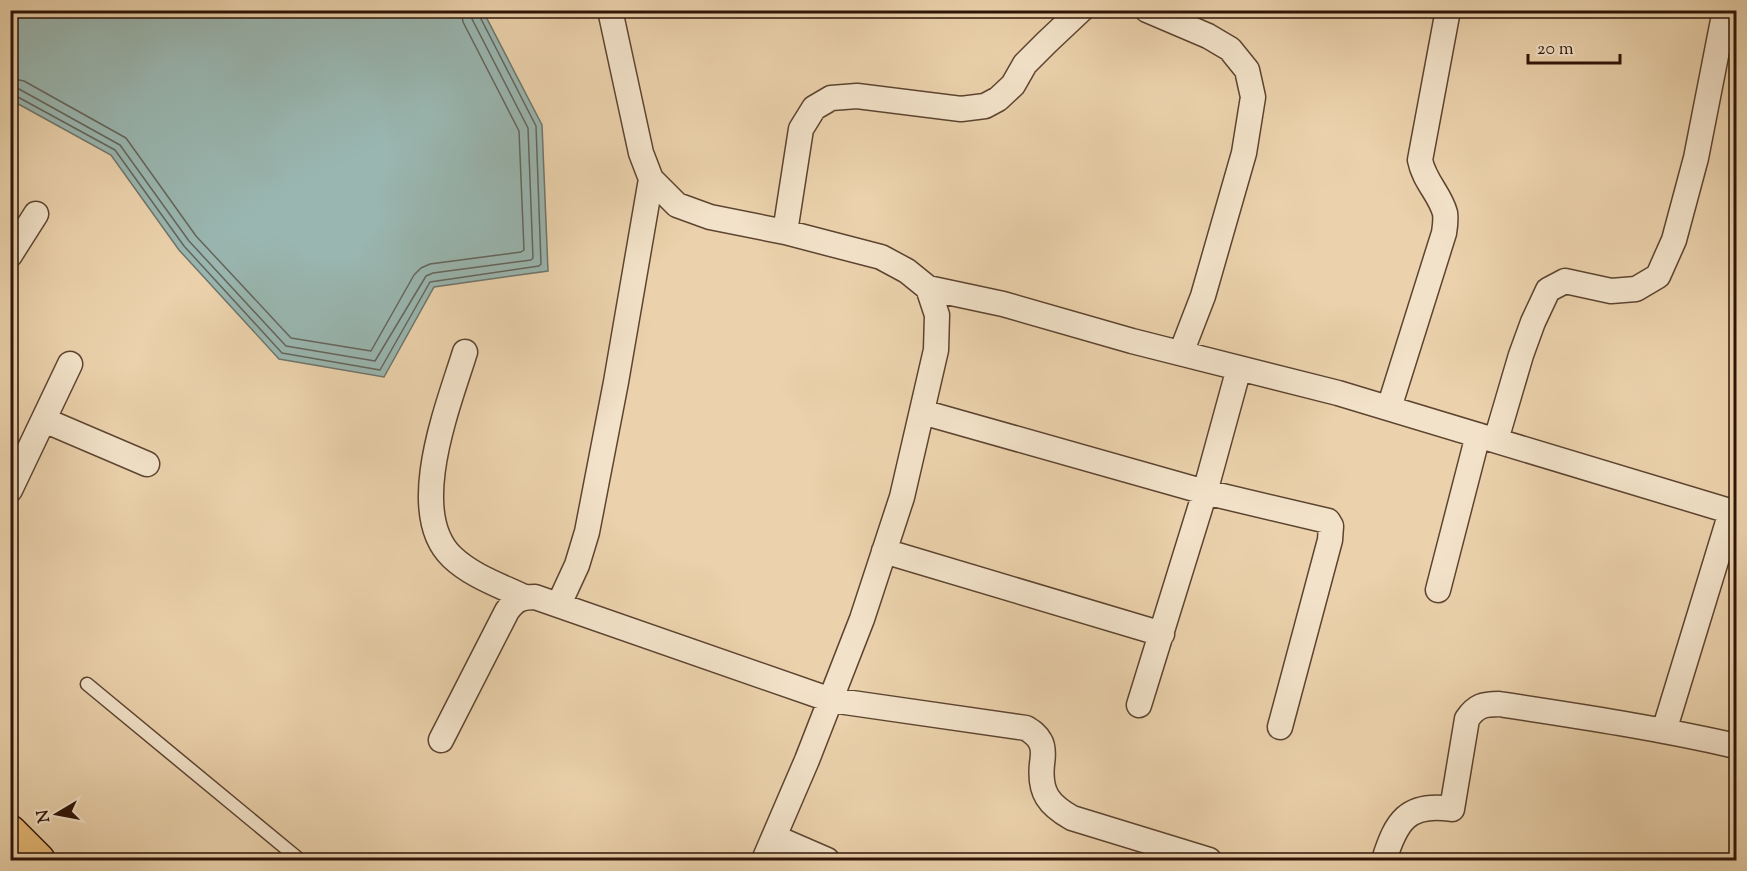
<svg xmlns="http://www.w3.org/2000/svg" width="1747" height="871" font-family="'Sorts Mill Goudy',serif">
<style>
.water{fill:#99b6b0;stroke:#6e756c;stroke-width:1.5}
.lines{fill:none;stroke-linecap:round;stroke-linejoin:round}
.shore{stroke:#64655c;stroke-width:1.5}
.lane-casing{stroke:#5d4430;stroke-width:15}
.street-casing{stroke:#5d4430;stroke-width:27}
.highway-casing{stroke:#2e1407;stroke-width:36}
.lane{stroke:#f2e2c9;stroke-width:12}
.street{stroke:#f2e2c9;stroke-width:24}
.highway{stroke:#e6b976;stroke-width:33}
</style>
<rect width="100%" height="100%" fill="#ebd2ac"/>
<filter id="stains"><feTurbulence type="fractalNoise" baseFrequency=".00333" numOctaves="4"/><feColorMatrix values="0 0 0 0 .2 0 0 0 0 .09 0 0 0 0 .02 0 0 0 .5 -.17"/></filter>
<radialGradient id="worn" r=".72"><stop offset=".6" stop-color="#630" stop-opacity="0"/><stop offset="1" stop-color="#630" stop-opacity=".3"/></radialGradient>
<!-- water -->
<path class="water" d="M10,11H483L542,125L548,271L434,287L384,377L279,359L179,250L111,155L11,100Z"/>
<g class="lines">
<!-- shore -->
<path class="shore" d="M10,78L24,81L126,138L196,236L291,338L371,351L414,275L421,268L430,264L521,252L524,250L519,131L463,22L461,10
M10,87L19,89L120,145L189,241L286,346L375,361L426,276L433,273L531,260L533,258L528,128L472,19L470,10
M10,95L16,96L115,150L184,246L282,353L380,370L430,282L539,266L541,264L536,126L479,15L478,10"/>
<defs>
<path id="lane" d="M87,684L300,860"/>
<path id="street" d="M610,10L641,153L651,179L677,205L710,217L785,232L881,257L907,271L928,288L937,315L936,350L902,497L862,619L807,760L764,860
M1147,10L1208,36L1230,49L1247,70L1253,97L1244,153L1203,296L1181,353
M785,232L801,129L814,108L831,98L857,96L961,109L985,106L998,99L1013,85L1025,64L1047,42L1081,10
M10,255L36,214
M928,288L1003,304L1132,341L1338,393L1736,513
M465,352C449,404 405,512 452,557C472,576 499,585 524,597
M1389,408L1444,233C1445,227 1446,220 1445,213C1440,194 1424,181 1420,160L1448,10
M922,412L1205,492L1328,521L1331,526L1330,540L1280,727
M44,420L147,464
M1496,440L1521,355L1533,322L1548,290L1565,281L1611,291L1636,289L1658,276L1674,240L1696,158L1725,10
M10,490L70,364
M884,551L1162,634
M1438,590L1478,435
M559,604L577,565L587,532L616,382L651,179
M1139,705L1205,492L1239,368
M1664,731L1731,512
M441,740L507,611C515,600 521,597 535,597L831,700L1026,728C1032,732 1037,735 1040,741C1044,747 1043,757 1042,764C1039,793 1049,805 1072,818L1209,860
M774,837L827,860
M1384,860C1396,822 1407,802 1452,809L1467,719C1476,706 1483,704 1499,704C1578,716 1658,728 1736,746"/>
<path id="highway" d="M10,832L38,860"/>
</defs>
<!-- lane casing -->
<use href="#lane" class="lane-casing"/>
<!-- street casing -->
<use href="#street" class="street-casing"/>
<!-- highway casing -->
<use href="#highway" class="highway-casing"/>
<!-- lane -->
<use href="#lane" class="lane"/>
<!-- street -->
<use href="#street" class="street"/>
<!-- highway -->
<use href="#highway" class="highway"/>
</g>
<!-- margin -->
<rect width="1747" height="871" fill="none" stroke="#ebd2ac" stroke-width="36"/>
<rect x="12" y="12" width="1723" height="847" fill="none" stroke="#2e1407" stroke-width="3"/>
<rect x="18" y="18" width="1711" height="835" fill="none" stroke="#2e1407" stroke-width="1.5"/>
<!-- north arrow -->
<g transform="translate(57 814) rotate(260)" stroke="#f2e2c9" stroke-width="4.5" paint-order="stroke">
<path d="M0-4.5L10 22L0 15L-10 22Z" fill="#2e1407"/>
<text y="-9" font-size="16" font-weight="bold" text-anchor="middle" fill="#2e1407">N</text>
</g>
<!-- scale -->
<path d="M1528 54v9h92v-9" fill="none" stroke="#2e1407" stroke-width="3"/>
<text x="1537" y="54" font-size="18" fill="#2e1407" stroke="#f2e2c9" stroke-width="4.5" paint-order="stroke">20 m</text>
<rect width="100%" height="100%" filter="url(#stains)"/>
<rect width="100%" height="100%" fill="url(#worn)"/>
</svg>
